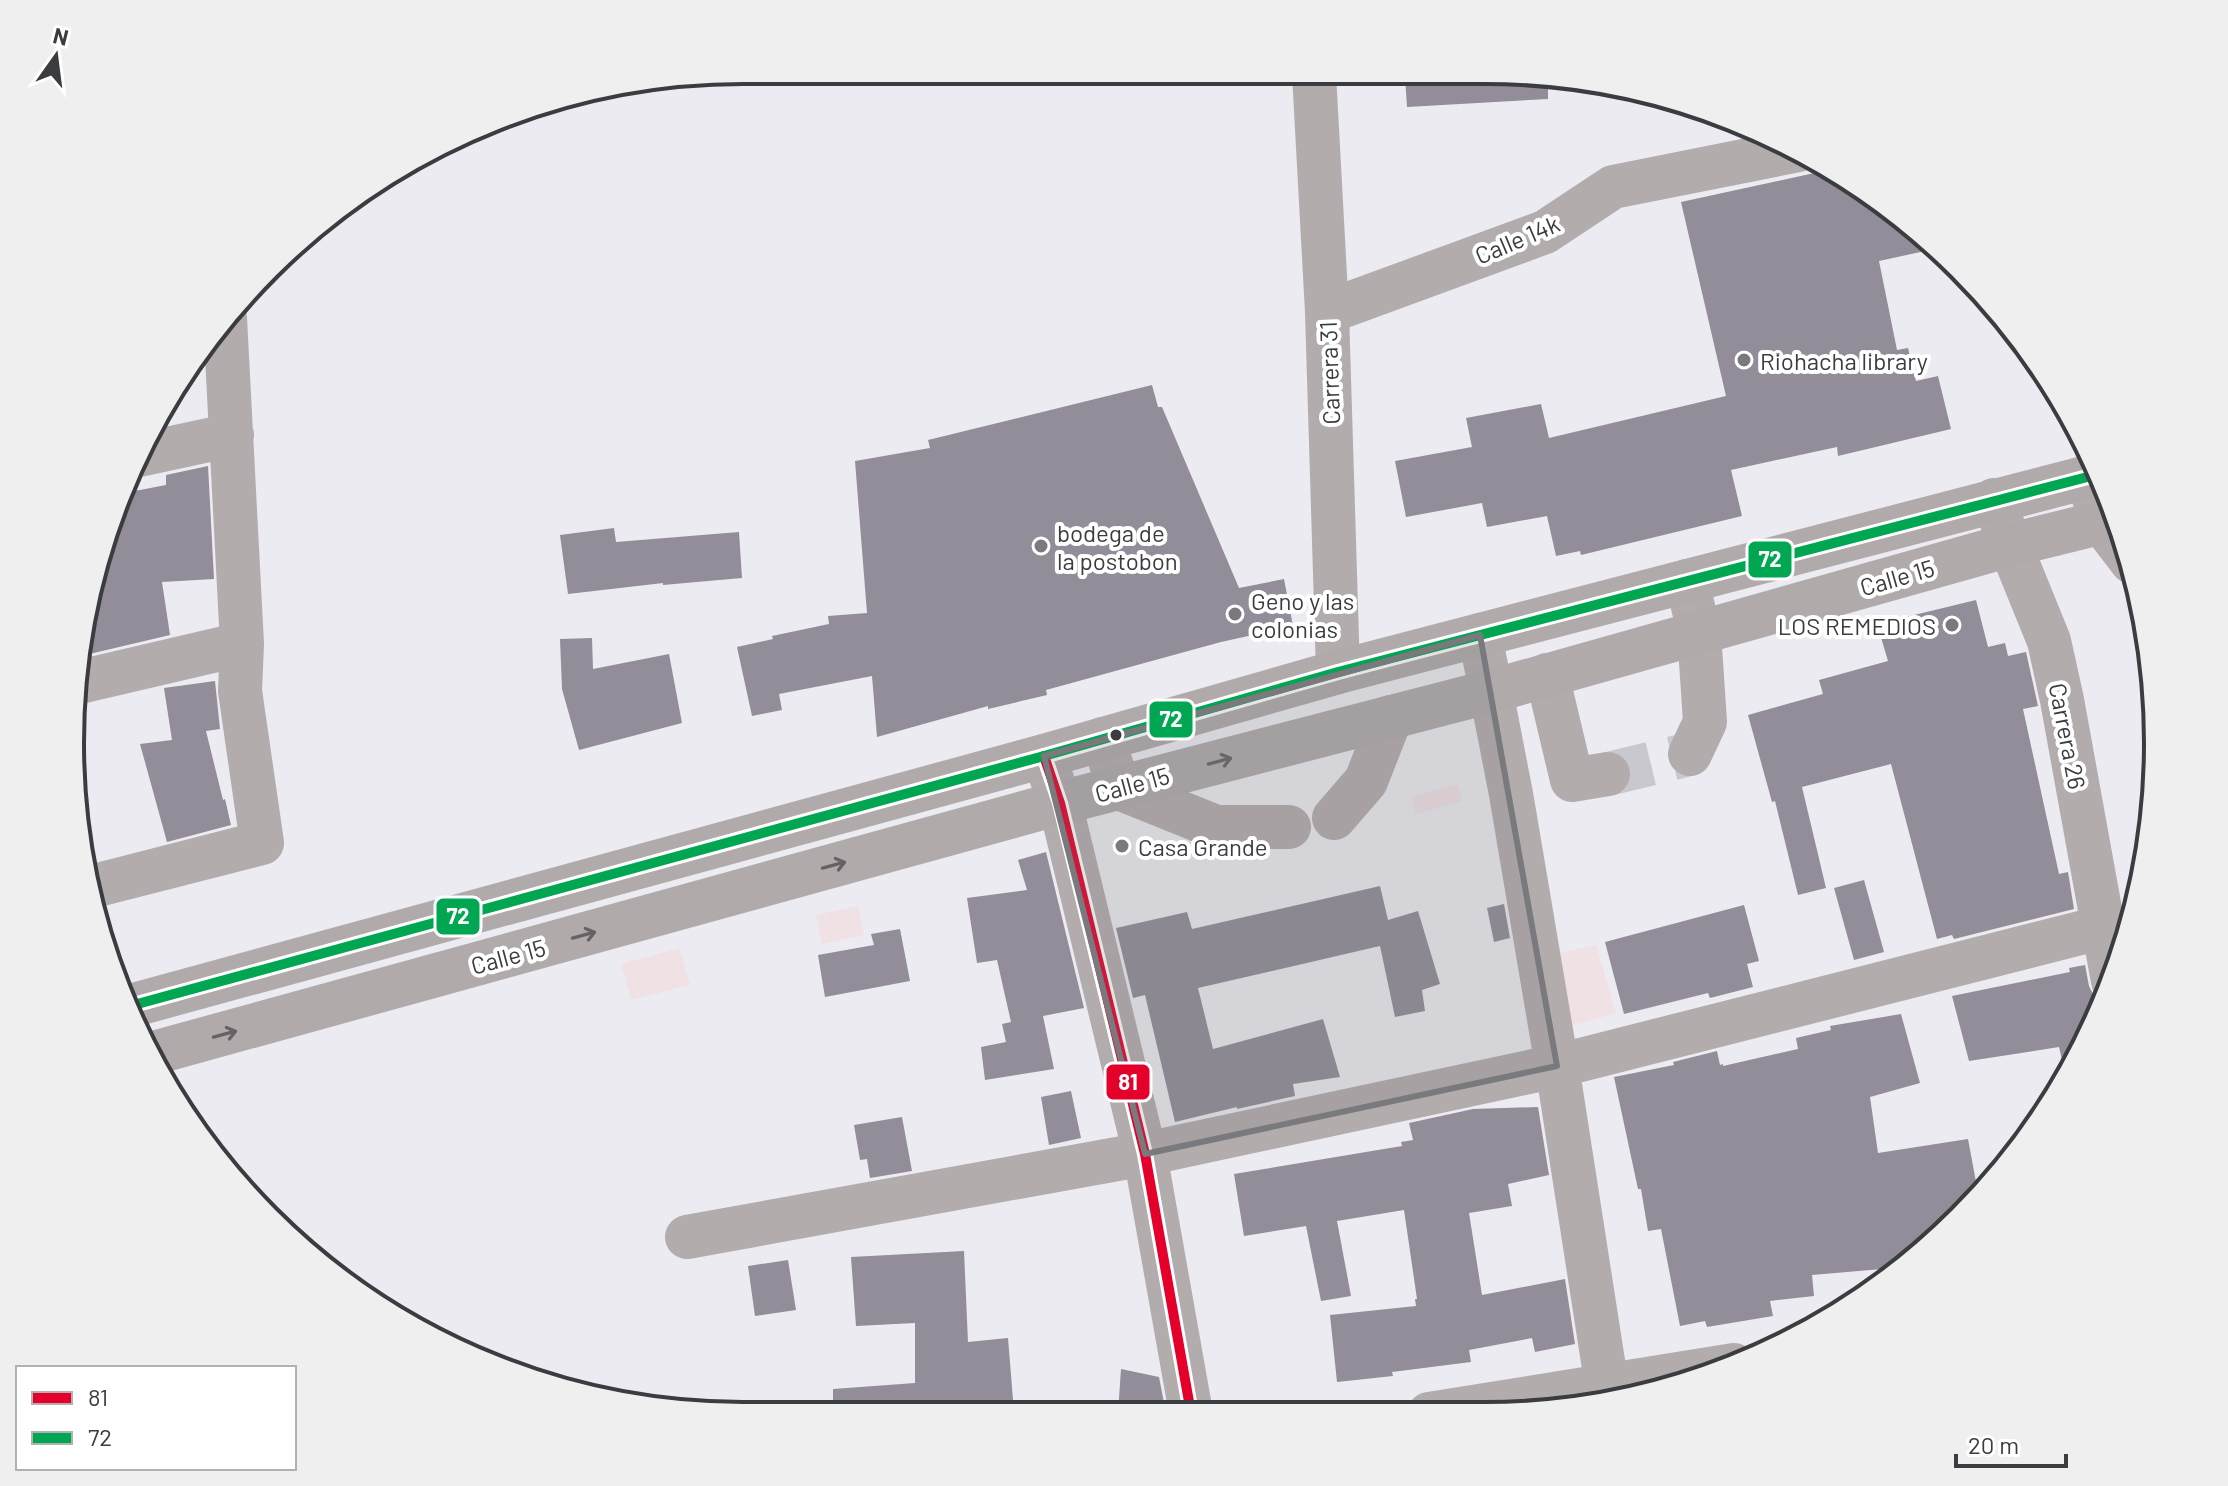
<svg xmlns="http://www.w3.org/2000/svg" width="2228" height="1486" font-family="Barlow,sans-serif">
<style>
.commercial{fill:#f0e1e5}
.building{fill:#928d98}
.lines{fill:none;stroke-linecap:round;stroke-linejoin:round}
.minor-tunnel{stroke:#c8c8ce;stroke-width:44;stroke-dasharray:44 22;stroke-linecap:butt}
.minor{stroke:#b3acad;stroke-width:44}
.highway{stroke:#b0aaab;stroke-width:44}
.bus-1-casing{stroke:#fff;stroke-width:16}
.bus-2-casing{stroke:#fff;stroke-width:16}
.bus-1{stroke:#e4002b;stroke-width:10}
.bus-2{stroke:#00a651;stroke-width:10}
.oneway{stroke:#646265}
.marked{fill:#79797e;fill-opacity:0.2;stroke:#79797e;stroke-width:6;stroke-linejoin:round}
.poi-dot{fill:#79797e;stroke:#fff;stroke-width:3}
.bus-dot{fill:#3b3c40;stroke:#fff;stroke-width:3}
.labels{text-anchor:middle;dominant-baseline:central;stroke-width:8;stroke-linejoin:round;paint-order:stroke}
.street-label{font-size:24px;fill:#3b3c40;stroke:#fff}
.poi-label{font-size:24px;fill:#3b3c40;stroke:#fff;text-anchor:start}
.rim{fill:none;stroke:#3b3c40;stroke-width:4}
.line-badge{stroke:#fff;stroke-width:3}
.badge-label{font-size:22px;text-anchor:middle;font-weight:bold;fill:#fff}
</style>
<rect width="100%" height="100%" fill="#ebebf1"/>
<!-- commercial -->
<path class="commercial" d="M1457,784L1462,801L1416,814L1411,797Z
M858,906L864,935L822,944L816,915Z
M1596,945L1616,1013L1567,1027L1551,955Z
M680,948L690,985L631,1000L621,964Z"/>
<!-- building -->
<path class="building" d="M1405,75L1548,76V99L1407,107Z
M1828,170L1929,237L1939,248L1879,261L1897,350L1908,348L1916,381L1938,376L1951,429L1838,456L1837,447L1731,470L1742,516L1581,555L1580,551L1556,556L1547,516L1487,527L1482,503L1406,517L1395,461L1472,447L1466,418L1541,404L1549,438L1726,396L1681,202Z
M1152,385L1158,407H1162L1239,588L1284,579L1293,626L1221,642L1046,690L1047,695L988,709V706L877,737L872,676L779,694L782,710L752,716L737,647L773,639L772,636L829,624L828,616L867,613L855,461L930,448L928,440Z
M208,466L214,579L162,582L170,635L81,656L120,492L140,490L166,485V475Z
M614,528L616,542L739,532L742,578L663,585V583L568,594L560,535Z
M1976,600L1988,647L2005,643L2008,656L2026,652L2038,706L2023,709L2059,874L2068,872L2074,909L1954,939L1952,935L1937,939L1891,764L1802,787L1826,888L1798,895L1775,801L1772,802L1748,715L1823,694L1819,680L1888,661L1877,624Z
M592,638L593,669L669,654L682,723L579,750L562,689L560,639Z
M215,681L220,729L206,731L223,800L225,799L231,825L167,842L140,744L172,740L164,688Z
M1046,852L1084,1008L1043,1016L1054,1069L985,1080L981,1047L1006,1042L1002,1024L1011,1022L997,960L977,963L967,898L1027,890L1018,860Z
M1864,880L1884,952L1854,960L1834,888Z
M1380,886L1388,920L1418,911L1440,984L1422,990L1425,1011L1395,1017L1380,946L1198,988L1213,1049L1323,1019L1340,1077L1293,1084L1295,1096L1237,1109V1107L1175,1122L1145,995L1133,998L1116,928L1187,912L1192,929Z
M1504,904L1510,938L1494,942L1487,908Z
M1744,905L1759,961L1747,964L1753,987L1710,998L1708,993L1624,1014L1605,942Z
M900,929L910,981L825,997L818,955L874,945L871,934Z
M2085,965L2089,986L2094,996L2102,1003L2067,1081L2059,1047L1969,1061L1952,996L2070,972L2069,968Z
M1901,1014L1920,1083L1870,1097L1878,1153L1968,1139L1979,1198L1894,1277L1884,1284L1882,1269L1812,1275L1814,1296L1770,1301L1773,1316L1707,1327L1705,1321L1680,1326L1661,1229L1648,1231L1641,1189H1638L1614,1077L1674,1065L1673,1062L1717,1051L1720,1065L1723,1064V1066L1798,1049L1796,1038L1831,1030L1830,1026Z
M1071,1091L1081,1138L1049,1145L1041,1097Z
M1538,1107L1549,1175L1508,1184L1512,1206L1469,1213L1482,1295L1565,1279L1575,1344L1535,1352L1532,1338L1469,1350L1471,1362L1392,1372L1393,1376L1337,1382L1330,1315L1416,1306L1415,1299H1417L1404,1210L1337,1221L1351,1296L1321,1301L1306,1226L1244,1236L1234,1174L1402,1146L1401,1142L1413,1140L1409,1123L1473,1109Z
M902,1117L912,1171L870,1178L867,1159L860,1160L854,1125Z
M964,1251L968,1342L1008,1338L1014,1412L833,1411V1389L915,1383V1323L856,1326L851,1257Z
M788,1260L796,1310L755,1316L748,1266Z
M1121,1369L1159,1377L1166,1413H1118Z"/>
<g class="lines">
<!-- minor-tunnel -->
<path class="minor-tunnel" d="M1608,774L1690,754"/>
<!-- minor -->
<path class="minor" d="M1314,74L1327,312L1338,672
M1327,312L1545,232L1613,187L1799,150
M139,455L232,435
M2087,477L2102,523L2132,562
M1994,500L2010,545L2049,641L2062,700L2113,981
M1687,581L1699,632L1705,722L1690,754
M1480,635L1511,794L1557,1066L1607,1387
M1547,675L1572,780L1608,774
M75,683L242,644
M1103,739L1119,788L1216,827H1289
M1044,756L1060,803L1145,1154L1191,1413
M1334,818L1366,781L1391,717
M90,887L262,843L240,691L242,644L225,318
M687,1237L1145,1154L1557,1066L2104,927
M1429,1414L1734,1365"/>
<!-- highway -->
<path class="highway" d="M130,1006L1044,756L1338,672L2099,474
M150,1054L1060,803L1492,691L2010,545L2116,519"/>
<defs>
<path id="bus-1" d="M1044,756L1060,803L1145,1154L1191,1413"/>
<path id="bus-2" d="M130,1006L1044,756L1338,672L2099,474"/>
</defs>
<!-- bus-1 casing -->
<use href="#bus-1" class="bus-1-casing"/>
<!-- bus-2 casing -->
<use href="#bus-2" class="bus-2-casing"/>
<!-- bus-1 -->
<use href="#bus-1" class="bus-1"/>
<!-- bus-2 -->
<use href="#bus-2" class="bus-2"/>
</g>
<!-- one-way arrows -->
<defs><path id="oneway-shaft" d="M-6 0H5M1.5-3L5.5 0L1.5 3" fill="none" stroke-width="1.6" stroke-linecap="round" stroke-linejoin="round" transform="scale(2)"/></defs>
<g class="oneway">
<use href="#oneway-shaft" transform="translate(1220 761) rotate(-15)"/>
<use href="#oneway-shaft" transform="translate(834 865) rotate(-15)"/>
<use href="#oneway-shaft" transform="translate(584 935) rotate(-15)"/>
<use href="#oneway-shaft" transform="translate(225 1034) rotate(-15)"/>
</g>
<!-- marked area -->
<path class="marked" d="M1480,635L1557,1066L1145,1154L1044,756Z"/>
<!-- markers -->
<g class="poi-dot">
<circle cx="1744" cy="360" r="8"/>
<circle cx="1041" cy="546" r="8"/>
<circle cx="1235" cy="614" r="8"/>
<circle cx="1952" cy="625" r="8"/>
<circle cx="1122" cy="846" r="8"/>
</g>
<circle class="bus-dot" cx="1116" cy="735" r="7"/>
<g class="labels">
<!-- street labels -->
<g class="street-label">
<text transform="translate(1517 239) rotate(-23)">Calle 14k</text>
<text transform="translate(1329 373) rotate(-92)">Carrera 31</text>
<text transform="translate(1897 577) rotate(-16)">Calle 15</text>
<text transform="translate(2068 736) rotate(79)">Carrera 26</text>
<text transform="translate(1132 784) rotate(-15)">Calle 15</text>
<text transform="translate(508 956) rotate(-15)">Calle 15</text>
</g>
<!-- poi labels -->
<g class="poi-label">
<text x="1760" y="360">Riohacha library</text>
<text x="1057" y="532">bodega de<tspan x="1057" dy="28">la postobon</tspan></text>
<text x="1251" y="600">Geno y las<tspan x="1251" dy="28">colonias</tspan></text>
<text x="1936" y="625" text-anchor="end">LOS REMEDIOS</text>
<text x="1138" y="846">Casa Grande</text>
</g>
</g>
<!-- crop -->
<path d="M0 0H2228V1486H0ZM743 84H1485A659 659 0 0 1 2144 743V743A659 659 0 0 1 1485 1402H743A659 659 0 0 1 84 743V743A659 659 0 0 1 743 84Z" fill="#efeff0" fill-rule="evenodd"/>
<path class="rim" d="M743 84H1485A659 659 0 0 1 2144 743V743A659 659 0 0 1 1485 1402H743A659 659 0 0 1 84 743V743A659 659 0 0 1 743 84Z"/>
<g class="line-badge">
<rect x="1747" y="540" width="46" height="39" rx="8" fill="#00a651"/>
<rect x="1148" y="700" width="46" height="39" rx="8" fill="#00a651"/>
<rect x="435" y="897" width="46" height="39" rx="8" fill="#00a651"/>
<rect x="1105" y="1063" width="46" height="38" rx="8" fill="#e4002b"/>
</g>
<g class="badge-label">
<text x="1770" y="567">72</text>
<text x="1171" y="727">72</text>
<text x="458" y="924">72</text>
<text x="1128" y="1090">81</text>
</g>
<!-- legend -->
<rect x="16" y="1366" width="280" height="104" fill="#ffffff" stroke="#b1b1b3" stroke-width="2"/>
<rect x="32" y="1392" width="40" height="12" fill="#e4002b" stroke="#b1b1b3" stroke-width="2"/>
<text x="88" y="1406" font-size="24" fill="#3b3c40">81</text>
<rect x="32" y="1432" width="40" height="12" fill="#00a651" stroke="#b1b1b3" stroke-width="2"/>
<text x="88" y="1446" font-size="24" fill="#3b3c40">72</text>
<!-- north arrow -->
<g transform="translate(56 56) rotate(14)" stroke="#ffffff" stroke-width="6" paint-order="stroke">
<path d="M0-6L14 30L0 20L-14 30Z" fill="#3b3c40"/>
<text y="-12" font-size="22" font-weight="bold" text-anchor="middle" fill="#3b3c40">N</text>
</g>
<!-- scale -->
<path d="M1956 1454v12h110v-12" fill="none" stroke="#3b3c40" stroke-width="4"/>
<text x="1968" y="1454" font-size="24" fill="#3b3c40" stroke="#ffffff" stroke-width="6" paint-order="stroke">20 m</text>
</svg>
